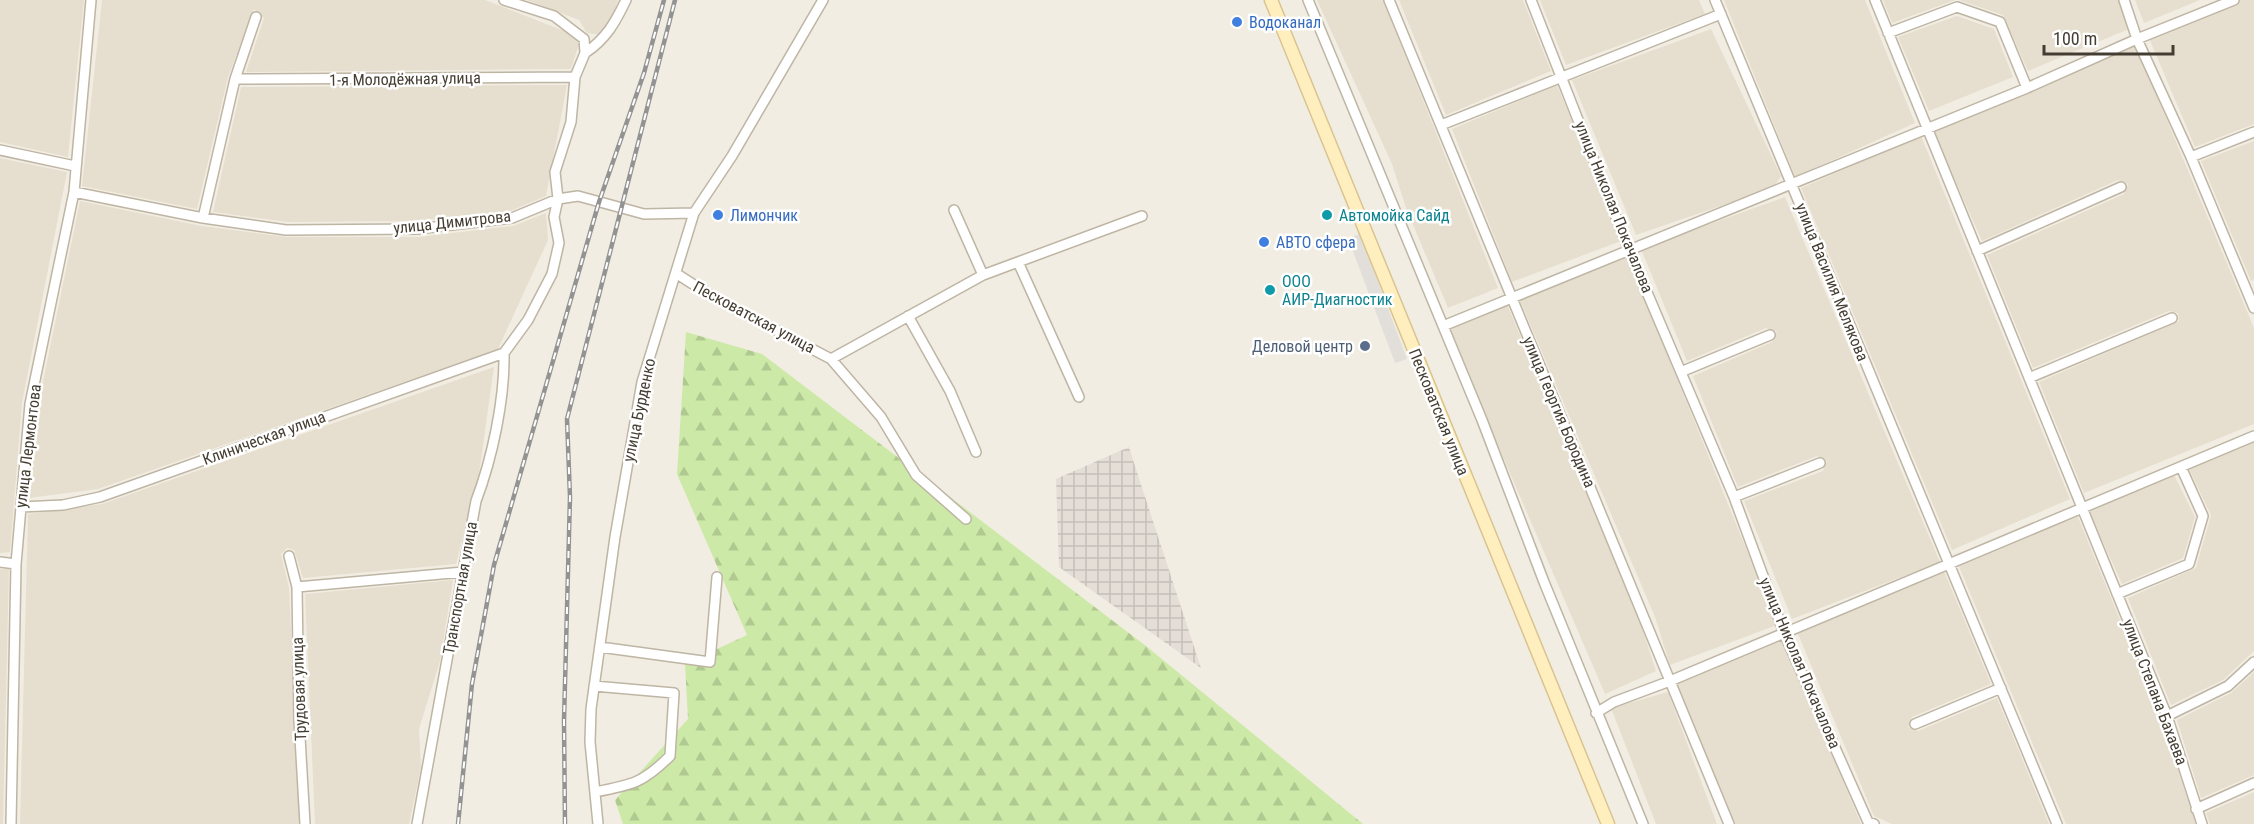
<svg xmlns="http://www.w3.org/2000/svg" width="2254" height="824" font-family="'Roboto Condensed',sans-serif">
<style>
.residential{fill:#e6dfcf}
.industrial{fill:url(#industrial-grid)}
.forest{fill:url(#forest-firs)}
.parking{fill:#e2dfdb}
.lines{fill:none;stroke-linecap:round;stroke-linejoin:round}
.street-casing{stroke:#beb5a4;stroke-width:12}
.secondary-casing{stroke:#d9c490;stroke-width:15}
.street{stroke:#fff;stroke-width:9}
.secondary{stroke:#ffefbf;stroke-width:12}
.rail-casing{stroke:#939393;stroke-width:4.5}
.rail{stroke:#fff;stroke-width:2;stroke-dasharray:7;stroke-linecap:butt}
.shop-dot{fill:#3f7fe0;stroke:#fff;stroke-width:2}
.culture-dot{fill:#0f9aa8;stroke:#fff;stroke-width:2}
.service-dot{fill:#5c6f8a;stroke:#fff;stroke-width:2}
.labels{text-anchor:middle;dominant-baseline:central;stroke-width:5;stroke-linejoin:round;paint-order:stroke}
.shop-label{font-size:16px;fill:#366cbe;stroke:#fff;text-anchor:start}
.street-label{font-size:16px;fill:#443d32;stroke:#fff}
.culture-label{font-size:16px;fill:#0d838f;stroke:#fff;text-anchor:start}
.service-label{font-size:16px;fill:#4e5e75;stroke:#fff;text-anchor:end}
</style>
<defs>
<pattern id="industrial-grid" width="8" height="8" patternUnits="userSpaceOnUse" patternTransform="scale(1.5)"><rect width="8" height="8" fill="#e4ded7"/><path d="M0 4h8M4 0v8" fill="none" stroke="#c5bfb9"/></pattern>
<pattern id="forest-firs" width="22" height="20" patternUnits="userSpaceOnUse" patternTransform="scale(1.5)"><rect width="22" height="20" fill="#cce9a7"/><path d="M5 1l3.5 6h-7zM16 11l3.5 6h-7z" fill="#b0c990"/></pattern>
</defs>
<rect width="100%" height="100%" fill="#f2ede2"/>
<!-- residential -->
<path class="residential" d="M0,0H84L68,157L0,142Z
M102,0H485L572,34L579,44L571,69L246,72L264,18L254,9L228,77L197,209L82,186Z
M527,0H618L610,24L601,35L587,33L579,20Z
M1317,0H1383L1498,288L1448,308L1406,208L1392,164Z
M1399,0H1523L1551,71L1446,115Z
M1540,0H1699L1705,14L1566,65Z
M1724,0H1865L1915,123L1795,177Z
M1883,0H1955L1892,23Z
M1959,0H2119L2129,29L2028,71L2003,15Z
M2135,0H2200L2144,23Z
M2241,0H2254V124L2195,147L2149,38Z
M1957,16L1994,29L2013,77L1929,111L1898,37Z
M1711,29L1781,176L1773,188L1636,235L1572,80Z
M2135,44L2254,328V424L2084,493L2039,382L2179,321L2178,313L2169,311L2033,368L1987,255L2124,194L2128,184L2118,180L1982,241L1933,131Z
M567,85L546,196L510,211L417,221L287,222L213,212L241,87Z
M1557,85L1621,241L1512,282L1452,129Z
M1921,136L2070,499L1952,550L1801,188Z
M2254,141V279L2251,281L2201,161Z
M0,158L67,172L22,403L10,552L0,553Z
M1785,197L1940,562L1792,619L1744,501L1823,471L1827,461L1817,456L1738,487L1693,376L1772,342L1777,332L1766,328L1687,361L1641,249Z
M80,201L202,226L286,237H418L513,226L546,213L548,240L498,349L98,489L29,498L38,406Z
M1627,255L1777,625L1670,665L1655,617L1518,296Z
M1507,304L1640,622L1656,671L1605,694L1448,329Z
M494,367L479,474L456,564L303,578L294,550L287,548L281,554L289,588L300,824H20L28,514L102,504Z
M2254,441V651L2223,680L2171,705L2128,598L2196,568L2211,515L2188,467Z
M2173,473L2195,517L2183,558L2122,584L2089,512Z
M2078,517L2160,718L2196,824H2066L1958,564Z
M9,568L3,824H0V569Z
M1944,571L1991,684L1912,717L1908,727L1918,731L1997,698L2049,824H1892L1874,816L1798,634Z
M453,580L440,661L419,729L421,768L409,824H315L305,594Z
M1783,639L1861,824H1735L1675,680Z
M2254,672V775L2201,798L2177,720L2231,693Z
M1668,692L1717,824H1656L1611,708Z
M2254,792V824H2210L2206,813Z"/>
<!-- industrial -->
<path class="industrial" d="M1129,447L1133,460L1201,668L1059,567L1056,479Z"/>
<!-- forest -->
<path class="forest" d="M686,332L762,354L1146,646L1363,824H623L615,800L688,719L685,664L747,635L677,474Z"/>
<!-- parking -->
<path class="parking" d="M1360,234L1407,359L1395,363L1348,238Z"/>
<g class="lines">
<defs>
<path id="street" d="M504,0L554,16L584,39L585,53L575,77L571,122L555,172L558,199L554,217L559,243L552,274L528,320L504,353
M1308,0L1482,420L1544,582L1643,824
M1389,0L1729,824
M1531,0L1629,250L1734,497L1784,633L1868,822L1874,824
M1715,0L2057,824
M1875,0L2167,716L2202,824
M2124,0L2137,39L2191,157L2254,308
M1888,33L1957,7L2000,22L2027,88
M585,53C606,39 615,23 626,0
M235,79L575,77
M1441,125L1721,14
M0,150L75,166
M2191,157L2254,132
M74,192L203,218L286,230L417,229L512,218L558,199L578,196L644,214L694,213
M954,210L983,275
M203,218L235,79L256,17
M1977,251L2121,187
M1018,262L1079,397
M677,274L713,297L831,359L881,417L916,475L966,519
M908,316L950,391L976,452
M1443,326L2027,88L2137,39L2234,0
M831,359L983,275L1142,216
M1683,371L1770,335
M2029,378L2172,318
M1734,497L1820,463
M21,507L63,505L100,497L504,353
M289,556L297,587L299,720L305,824
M0,562L16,564
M297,587L463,572
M2117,594L2189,564L2203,516L2181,467
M600,647L710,662L717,577
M594,686L674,693L670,756C643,783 632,785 595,792
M1596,713L1614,702L1670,681L2254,436
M2167,716L2228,686L2254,662
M1915,724L2001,688
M2196,809L2254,783
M11,824L16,564L30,404L74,192L91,0
M417,824L476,501C492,459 505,399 504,353
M598,824L590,742L591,709L615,537L642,382L694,213L732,156L823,0"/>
<path id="secondary" d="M1271,0L1608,824"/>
</defs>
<!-- street casing -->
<use href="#street" class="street-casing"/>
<!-- secondary casing -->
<use href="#secondary" class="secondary-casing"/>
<!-- street -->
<use href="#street" class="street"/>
<!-- secondary -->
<use href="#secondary" class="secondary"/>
<defs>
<path id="rail" d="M458,824L472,684L494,565L599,202L644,73L664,0
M565,824L564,721L570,497L567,419L675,0"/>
</defs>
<!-- rail casing -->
<use href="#rail" class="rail-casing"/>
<!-- rail -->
<use href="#rail" class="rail"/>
</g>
<!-- markers -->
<g class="shop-dot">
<circle cx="1237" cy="22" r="6"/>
<circle cx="718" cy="215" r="6"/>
<circle cx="1264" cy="242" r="6"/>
</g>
<g class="culture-dot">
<circle cx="1327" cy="215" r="6"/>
<circle cx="1270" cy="290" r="6"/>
</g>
<circle class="service-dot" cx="1365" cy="346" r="6"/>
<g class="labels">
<!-- shop labels -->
<g class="shop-label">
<text x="1249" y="22">Водоканал</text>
<text x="730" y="215">Лимончик</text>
<text x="1276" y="242">АВТО сфера</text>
</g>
<!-- street labels -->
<g class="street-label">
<text transform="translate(405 79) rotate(-1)">1-я Молодёжная улица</text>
<text transform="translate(1614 207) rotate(68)">улица Николая Покачалова</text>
<text transform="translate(452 222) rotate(-6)">улица Димитрова</text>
<text transform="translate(1832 282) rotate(68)">улица Василия Мелякова</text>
<text transform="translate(754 317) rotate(28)">Песковатская улица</text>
<text transform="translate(639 410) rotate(-78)">улица Бурденко</text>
<text transform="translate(1439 412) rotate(68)">Песковатская улица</text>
<text transform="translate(1559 412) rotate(67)">улица Георгия Бородина</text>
<text transform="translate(264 438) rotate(-20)">Клиническая улица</text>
<text transform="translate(28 446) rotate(-83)">улица Лермонтова</text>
<text transform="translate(460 588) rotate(-80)">Транспортная улица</text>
<text transform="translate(1800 663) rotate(67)">улица Николая Покачалова</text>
<text transform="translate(299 689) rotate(-92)">Трудовая улица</text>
<text transform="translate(2155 692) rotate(69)">улица Степана Бахаева</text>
</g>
<!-- culture labels -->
<g class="culture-label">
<text x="1339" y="215">Автомойка Сайд</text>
<text x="1282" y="281">ООО<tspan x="1282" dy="18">АИР-Диагностик</tspan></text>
</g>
<!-- service labels -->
<g class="service-label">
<text x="1353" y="346">Деловой центр</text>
</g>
</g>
<!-- scale -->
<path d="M2044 45v9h129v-9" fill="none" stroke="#443d32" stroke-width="3"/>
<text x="2053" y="45" font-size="18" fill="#443d32" stroke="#ffffff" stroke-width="4.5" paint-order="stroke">100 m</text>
</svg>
